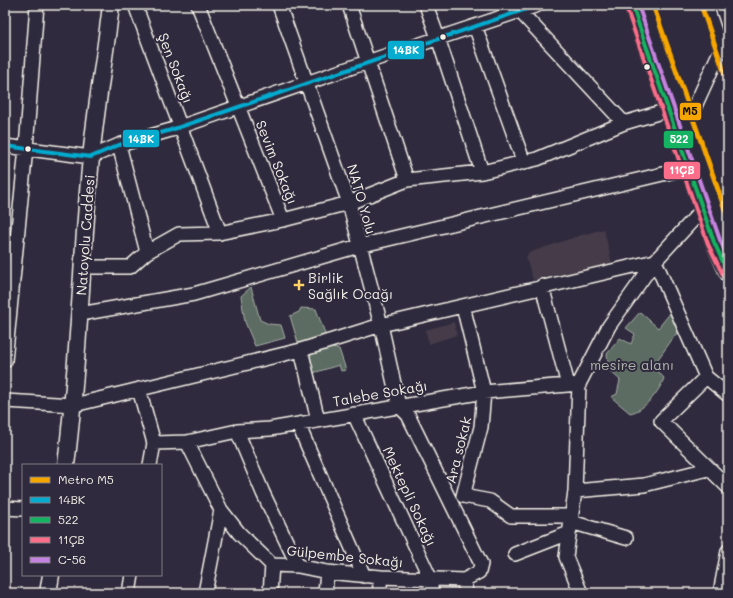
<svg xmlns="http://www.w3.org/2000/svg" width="733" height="598" font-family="Mali,sans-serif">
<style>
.built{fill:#443a49}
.green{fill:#5c6c63;stroke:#a8aea6}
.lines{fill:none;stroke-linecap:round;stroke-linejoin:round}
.minor-casing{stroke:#f4f1e8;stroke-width:16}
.major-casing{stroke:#f4f1e8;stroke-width:19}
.minor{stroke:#2f2a3d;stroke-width:13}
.major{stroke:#2f2a3d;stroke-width:16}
.bus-1-casing{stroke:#2f2a3d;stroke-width:7}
.bus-2-casing{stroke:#2f2a3d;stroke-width:7}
.bus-3-casing{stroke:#2f2a3d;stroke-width:7}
.bus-4-casing{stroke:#2f2a3d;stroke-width:7}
.bus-1{stroke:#06acd0;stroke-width:4}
.bus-2{stroke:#13b361;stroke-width:4}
.bus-3{stroke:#fb6d88;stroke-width:4}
.bus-4{stroke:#c483df;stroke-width:4}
.metro-1-casing{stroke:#2f2a3d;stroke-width:8}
.metro-1{stroke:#f7a600;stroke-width:5}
.bus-dot{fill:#f4f1e8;stroke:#2f2a3d;stroke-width:1.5}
.poi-dot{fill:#ffd166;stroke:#2f2a3d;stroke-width:1.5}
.labels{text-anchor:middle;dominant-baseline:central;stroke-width:4;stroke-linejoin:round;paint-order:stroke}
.street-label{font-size:14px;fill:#f4f1e8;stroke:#2f2a3d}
.poi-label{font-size:14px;fill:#f4f1e8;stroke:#2f2a3d;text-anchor:start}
.park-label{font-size:14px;fill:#b0b5ac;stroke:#2f2a3d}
.line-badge{stroke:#2f2a3d;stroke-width:1.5}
.badge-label{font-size:11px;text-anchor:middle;font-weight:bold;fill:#fff}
.pale-badge-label{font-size:11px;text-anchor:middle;font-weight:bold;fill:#111}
</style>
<rect width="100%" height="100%" fill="#2f2a3d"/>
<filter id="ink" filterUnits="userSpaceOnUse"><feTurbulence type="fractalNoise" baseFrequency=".025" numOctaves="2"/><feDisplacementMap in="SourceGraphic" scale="8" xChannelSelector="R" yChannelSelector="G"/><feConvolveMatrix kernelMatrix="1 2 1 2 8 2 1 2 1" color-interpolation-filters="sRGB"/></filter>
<g filter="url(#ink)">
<!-- built -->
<path class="built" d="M604,229L612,263L561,277L533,280L526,258L528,253L581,235Z
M454,322L457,335L429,344L425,330Z"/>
<!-- green -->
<path class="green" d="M251,287L260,320L269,324L281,325L285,338L255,346L245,322L241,296Z
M301,308L316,309L326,336L299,346L290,316L299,312Z
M672,311L679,330L653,366L664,378C660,391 644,411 630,413L611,397L617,394L620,380L609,370L607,354L620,338L631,344L635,334L626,328L640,312L658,328Z
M330,348L339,349L346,370L341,371L339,365L310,374L306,356Z"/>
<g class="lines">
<defs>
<path id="minor" d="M135,5L220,233
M198,5L283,220
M279,5L349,203L381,325L399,406L408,415L481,564L479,572L464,580
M349,5L407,180
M426,5L438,38L482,172
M706,5L721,49
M475,26L524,163
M624,123L668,110
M686,126L721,49L728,41
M119,145L147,252
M5,146L91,157L119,145L171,130L367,62L538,5
M82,267H130L147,252L179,234L219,233L283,220L349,203L407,180L482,172L537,159L624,123L514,5
M542,286L568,385
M463,306L484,392L481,427L463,496L490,501L511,516H572
M80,314L194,294L359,246L688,168
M301,350L318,420
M5,361L26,148L37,5
M706,377L661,421L728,487
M139,389L154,443L187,442L221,510
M5,401L74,405L301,350L381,325L655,261L706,377L728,395
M354,414L430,578L432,593
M298,424L364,576
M237,431L263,493L298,566
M187,442L237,431L270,429L484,392L579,384
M150,465L154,443
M575,491L644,485L708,469
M5,508L23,509
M571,522L626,538
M515,554L569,533
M129,593L132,575
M205,593L221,510L239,533L272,565L298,566L327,572L381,577L464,580L466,593
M270,593L272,565
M325,593L327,572
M379,593L381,577
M581,593L566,557L575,491L579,384L609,326L655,261L703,209
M720,593L728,551"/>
<path id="major" d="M632,5L714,242L728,273
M645,5L728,241
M66,465C79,363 81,260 91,158C96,107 105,56 111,5
M48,593L51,575"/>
</defs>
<!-- minor casing -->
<use href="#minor" class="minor-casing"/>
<!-- major casing -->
<use href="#major" class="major-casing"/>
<!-- minor -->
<use href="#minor" class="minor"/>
<!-- major -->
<use href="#major" class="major"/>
<defs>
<path id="bus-1" d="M5,146L91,157L119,145L171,130L538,5"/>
<path id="bus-2" d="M632,5L714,242L728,273"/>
<path id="bus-3" d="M626,7L708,244L723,275"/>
<path id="bus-4" d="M638,5L720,240L728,258"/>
</defs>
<!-- bus-1 casing -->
<use href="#bus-1" class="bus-1-casing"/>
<!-- bus-2 casing -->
<use href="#bus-2" class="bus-2-casing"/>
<!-- bus-3 casing -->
<use href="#bus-3" class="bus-3-casing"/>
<!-- bus-4 casing -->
<use href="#bus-4" class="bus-4-casing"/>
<!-- bus-1 -->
<use href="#bus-1" class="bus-1"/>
<!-- bus-2 -->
<use href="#bus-2" class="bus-2"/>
<!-- bus-3 -->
<use href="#bus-3" class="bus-3"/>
<!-- bus-4 -->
<use href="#bus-4" class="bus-4"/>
<defs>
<path id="metro-1" d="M653,5L728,218
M701,5L728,83"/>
</defs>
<!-- metro-1 casing -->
<use href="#metro-1" class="metro-1-casing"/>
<!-- metro-1 -->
<use href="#metro-1" class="metro-1"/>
</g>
</g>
<!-- markers -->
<g class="bus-dot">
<circle cx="443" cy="37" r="3.5"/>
<circle cx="647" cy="67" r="3.5"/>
<circle cx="28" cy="149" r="3.5"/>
</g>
<path class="poi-dot" d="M297 279h4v4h4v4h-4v4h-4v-4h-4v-4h4z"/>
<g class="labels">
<!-- street labels -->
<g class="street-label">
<text transform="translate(176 68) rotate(69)">Şen Sokağı</text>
<text transform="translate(277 162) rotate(68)">Sevim Sokağı</text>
<text transform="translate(362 199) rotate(74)">NATO Yolu</text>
<text transform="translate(85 235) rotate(-86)">Natoyolu Caddesi</text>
<text transform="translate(380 393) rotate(-10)">Talebe Sokağı</text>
<text transform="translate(458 450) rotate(-76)">Ara sokak</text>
<text transform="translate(410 496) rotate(65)">Mektepli Sokağı</text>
<text transform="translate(345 556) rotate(6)">Gülpembe Sokağı</text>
</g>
<!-- poi labels -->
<g class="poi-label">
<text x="308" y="277">Birlik<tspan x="308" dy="16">Sağlık Ocağı</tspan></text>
</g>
<!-- park labels -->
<g class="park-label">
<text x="632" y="364">mesire alanı</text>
</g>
</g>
<g class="line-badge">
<rect x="387" y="40" width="38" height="20" rx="4" fill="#06acd0"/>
<rect x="679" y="102" width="23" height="19" rx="4" fill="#f7a600"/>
<rect x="122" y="129" width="38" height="19" rx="4" fill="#06acd0"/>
<rect x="663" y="130" width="31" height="19" rx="4" fill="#13b361"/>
<rect x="663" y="161" width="38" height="19" rx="4" fill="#fb6d88"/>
</g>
<g class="badge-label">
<text x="406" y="54">14BK</text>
<text x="141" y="143">14BK</text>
<text x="679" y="143">522</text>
<text x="682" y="174">11ÇB</text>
</g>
<g class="pale-badge-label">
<text x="690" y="115">M5</text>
</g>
<!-- margin -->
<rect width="733" height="598" fill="none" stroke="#2f2a3d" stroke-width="20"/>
<rect x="10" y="10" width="713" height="578" fill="none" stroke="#f4f1e8" stroke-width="1.5" filter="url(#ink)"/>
<!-- legend -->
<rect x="22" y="464" width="140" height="112" fill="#2f2a3d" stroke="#7e7a81"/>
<rect x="30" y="477" width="20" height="6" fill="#f7a600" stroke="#7e7a81"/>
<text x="58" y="484" font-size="12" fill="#f4f1e8">Metro M5</text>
<rect x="30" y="497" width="20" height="6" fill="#06acd0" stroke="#7e7a81"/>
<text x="58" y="504" font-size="12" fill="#f4f1e8">14BK</text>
<rect x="30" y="517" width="20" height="6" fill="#13b361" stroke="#7e7a81"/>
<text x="58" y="524" font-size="12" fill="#f4f1e8">522</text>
<rect x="30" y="537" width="20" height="6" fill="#fb6d88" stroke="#7e7a81"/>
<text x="58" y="544" font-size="12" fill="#f4f1e8">11ÇB</text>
<rect x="30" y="557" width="20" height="6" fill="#c483df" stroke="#7e7a81"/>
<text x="58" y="564" font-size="12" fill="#f4f1e8">C-56</text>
</svg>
